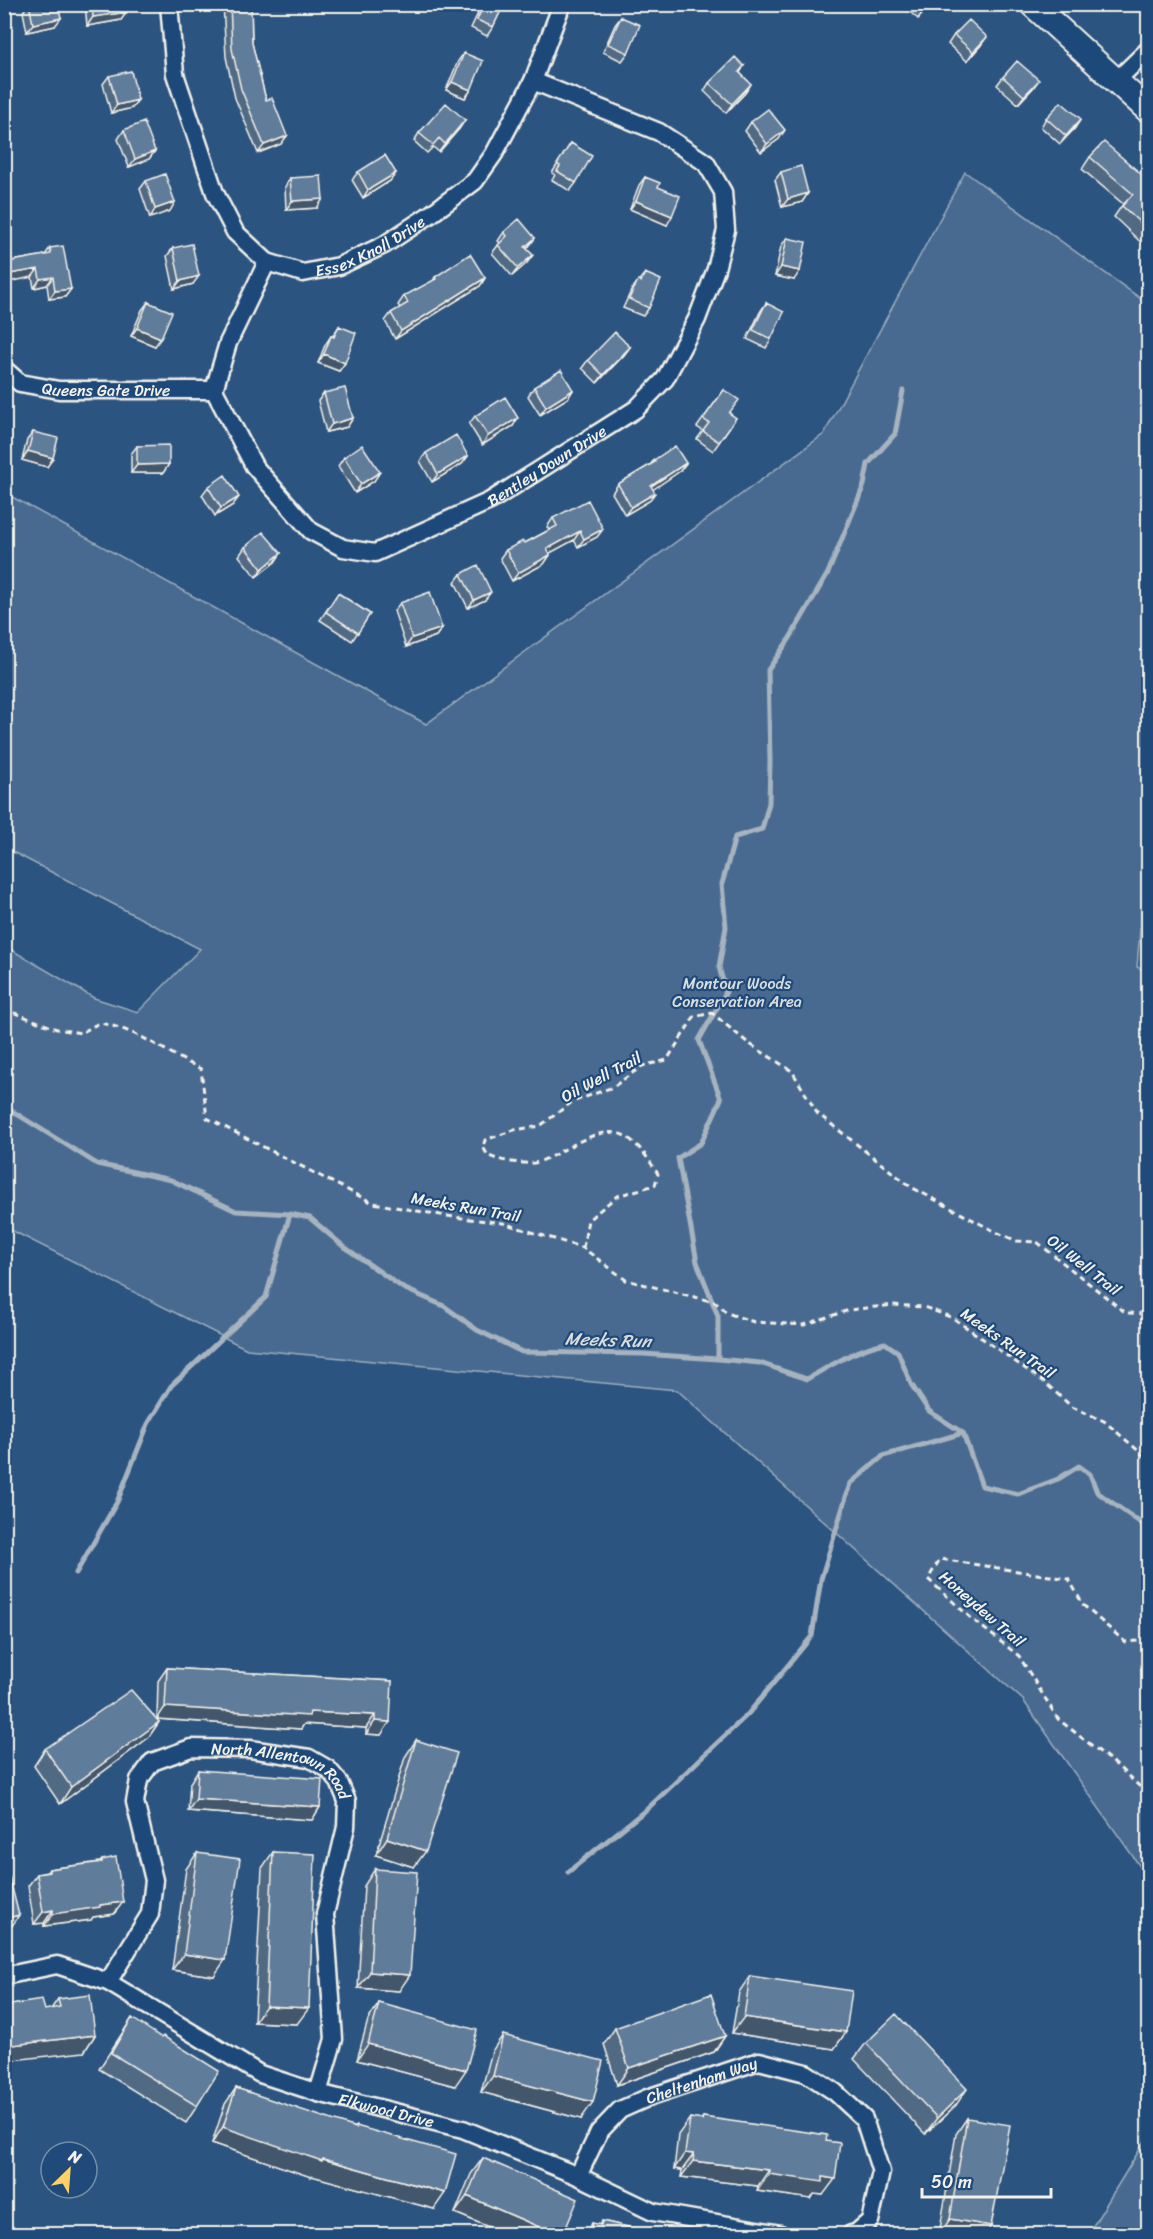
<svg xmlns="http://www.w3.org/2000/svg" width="1153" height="2239" font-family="Sriracha,sans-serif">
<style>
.green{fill:#496b90;stroke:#9eaebc;stroke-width:1.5}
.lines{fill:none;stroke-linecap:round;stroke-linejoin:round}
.stream{stroke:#a7b4c0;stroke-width:5}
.street-casing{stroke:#f4f1e8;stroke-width:21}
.secondary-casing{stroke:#f4f1e8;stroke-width:28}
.path{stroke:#f4f1e8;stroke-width:3;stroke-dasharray:6 4.5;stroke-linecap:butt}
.street{stroke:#1f4a7a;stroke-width:16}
.secondary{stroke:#1f4a7a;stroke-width:24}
.wall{fill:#516a84;stroke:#f4f1e8;stroke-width:1.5}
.shaded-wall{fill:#42566c;stroke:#f4f1e8;stroke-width:1.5}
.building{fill:#5e7b9a;stroke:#f4f1e8;stroke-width:1.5}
.labels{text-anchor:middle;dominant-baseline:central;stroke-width:4.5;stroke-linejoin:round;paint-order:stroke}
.street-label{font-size:16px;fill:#f4f1e8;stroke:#1f4a7a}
.park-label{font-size:16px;fill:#dadddb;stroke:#1f4a7a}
.water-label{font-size:18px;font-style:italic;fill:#dadddb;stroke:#1f4a7a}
</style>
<rect width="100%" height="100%" fill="#2c5481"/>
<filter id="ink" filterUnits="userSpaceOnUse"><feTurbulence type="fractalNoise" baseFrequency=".0167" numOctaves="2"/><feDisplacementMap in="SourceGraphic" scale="12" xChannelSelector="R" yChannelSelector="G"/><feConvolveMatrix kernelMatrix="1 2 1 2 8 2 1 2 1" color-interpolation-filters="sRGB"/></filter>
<g filter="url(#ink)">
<!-- green -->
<path class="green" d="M965,172L1148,304V829L1137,967L1148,972V1878L1023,1700L677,1390L247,1349L5,1227V946L94,998L138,1012L200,949L5,848V493L426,724L824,434Z
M1148,2136V2234H1088Z"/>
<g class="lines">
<!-- stream -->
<path class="stream" d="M4,1106L97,1164L171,1180L236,1211L290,1214L310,1218L343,1246L403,1288L444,1306L477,1330L522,1352L643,1354L718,1359L760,1363L807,1379C832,1365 856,1349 885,1343L898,1352L911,1384L929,1411L963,1433L982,1486L1018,1494L1058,1479L1079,1466L1090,1474L1097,1492L1148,1528
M718,1359V1316L697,1262L678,1158L701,1143L721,1099L699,1040L726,992L719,967L726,927L722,884L735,837L762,829L769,803L770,761L768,670L790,638L828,573L864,485L868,464L895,434L903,391
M76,1573L117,1502L148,1424L171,1386L266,1297L290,1214
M568,1872L647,1809L748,1714L812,1636L821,1579L850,1484L883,1456L963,1433"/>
<defs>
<g id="street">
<path id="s1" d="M169,4L175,74L215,193L235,232L267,262L303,273L339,266L384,245L431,214L475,181L494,154L533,81L562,4"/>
<path d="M1116,81L1148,50"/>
<path id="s2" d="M267,262L228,343L214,390L254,466L311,531L343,548L375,553L490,501L636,409L665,379L697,319L716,269L726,230L723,192L706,163L659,132L533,81"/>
<path id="s3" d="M4,369L20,383L59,390H214"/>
<path id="s4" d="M4,1976L57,1965L108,1982L260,2074L318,2093L463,2129L578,2176L653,2212L781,2234"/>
<path id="s5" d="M108,1982L150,1914L154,1880L135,1802L139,1780L152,1762L191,1748L250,1749L309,1758L328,1769L339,1782L347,1801L346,1827L325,1914L334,2039L318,2093"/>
<path id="s6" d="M578,2176L599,2132L620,2110L647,2098L759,2061L806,2073L835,2092L864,2119L881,2172L870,2221L856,2233L851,2234"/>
</g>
<path id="secondary" d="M1032,4L1148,110"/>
</defs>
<!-- street casing -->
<use href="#street" class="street-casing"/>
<!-- secondary casing -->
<use href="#secondary" class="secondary-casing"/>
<!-- path -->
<path class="path" d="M4,1009L57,1029L81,1033L99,1023C137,1029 167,1053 201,1069L207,1118L373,1203L446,1216L503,1223L583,1248L626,1280L715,1302L727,1313L754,1322L804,1325L849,1310L893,1305L924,1307L953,1318L1043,1381L1072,1407L1104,1421L1148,1459
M583,1248L588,1220L617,1196L655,1185L658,1174C649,1160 640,1145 625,1136C597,1121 559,1158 534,1163C524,1164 496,1161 488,1155C486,1153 485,1150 483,1147L485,1140L514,1130L540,1126L572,1102L613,1087L642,1066L667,1060L694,1017L712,1013L748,1043L792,1071L817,1113L911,1187L996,1232L1017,1241L1037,1242L1126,1313L1148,1314
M1148,1640L1125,1642L1083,1605L1069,1579L940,1559L928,1579L972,1619L1019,1656L1058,1719L1114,1763L1148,1794"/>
<!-- street -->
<use href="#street" class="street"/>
<!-- secondary -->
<use href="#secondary" class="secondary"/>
</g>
<!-- wall -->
<path class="wall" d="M28,4H58L55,26L27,32L23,12Z
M85,4H126L121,20L87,26Z
M223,4H251L252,43L266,100L281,144L258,153L235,98L226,57Z
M483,4H504L493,27L487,36L471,28L480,9Z
M901,4H931L918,19Z
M621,17L628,53L622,61L603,52L615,25Z
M954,35L981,45L967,61L948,44Z
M464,53L471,90L465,98L446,90L458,61Z
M744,66L740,73L751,84L745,93L726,113L704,91L709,83Z
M109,76L132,108L111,113L103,84Z
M1003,77L1033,88L1018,104L997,85Z
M1046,118L1075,128L1060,144L1041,127Z
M465,120L459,129L439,152L433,147L427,153L414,141L419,133Z
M751,122L779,139L761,152L745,131Z
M124,130L155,151L149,159L129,167L118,139Z
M571,143L576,183L570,191L552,180L555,175L552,173Z
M1090,157L1147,179L1149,178V250L1114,217L1123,204L1082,169Z
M358,172L396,173L390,181L363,198L352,180Z
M781,172L808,193L802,202L782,207L775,180Z
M645,177L658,187L667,225L630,209L639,185Z
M290,178L317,208L286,210L285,187Z
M146,181L175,202L170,211L150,218L140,189Z
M504,232L535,238L527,249V263L512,276L492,253L500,243L498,241Z
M787,238L794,280L775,276L781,246Z
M50,248L71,289L65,297L49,299L47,285L34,288L32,277L12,261L45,255Z
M173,248L193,284L174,289L167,256Z
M645,273L649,308L643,316L623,308L632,289Z
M435,277L485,278L480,286L395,339L385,321L391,313L400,308L398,305L404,296L433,281Z
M148,302L155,346L131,336L142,310Z
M766,303L771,339L766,348L747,339L760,312Z
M339,326L345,363L339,371L318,363L325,345L331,336L332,337Z
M630,347L624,355L597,383L582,368L588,360Z
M534,387L573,390L568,398L540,415L528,396Z
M724,390L730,414L736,418L713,451L697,439L703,431L697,427Z
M324,393L353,418L347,427L326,432L318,401Z
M475,416L513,426L482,445L469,424Z
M33,432L53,458L47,467L22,460L27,440Z
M137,446L169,464L163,473H131V454Z
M426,453L468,456L462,464L432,482L420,461Z
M344,457L374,481L355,493L338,466Z
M654,460L686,463L680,471L652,490L649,501L625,515L612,493L618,484L650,465Z
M208,487L233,505L215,516L202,495Z
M553,518L603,529L597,537L578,547L574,540L549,553L550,555L544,564L512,581L500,558L506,550L525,543L549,530L547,527Z
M245,547L281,553L275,562L256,577L239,556Z
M461,574L485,600L468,608L455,582Z
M338,593L370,614L352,641L320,620Z
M400,603L442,628L436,636L406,647L394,611Z
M167,1668L392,1681L381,1735L366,1734V1728L304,1724L301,1729L157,1719L159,1722L148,1738L60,1804L34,1766L45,1749L157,1719L158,1681Z
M416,1740L414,1867L376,1855L405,1757Z
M198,1770L320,1807L312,1820L188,1811L190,1783Z
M273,1852L297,2024L254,2022L262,1868Z
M197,1853L214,1976L172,1970L186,1869Z
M102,1860L114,1914L93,1917L91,1920L44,1926V1923L34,1924L28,1886L37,1874L47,1872L49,1869L100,1862Z
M375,1869L399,1991L358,1988L364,1886Z
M750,1976L846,2032L834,2049L732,2033L739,1992Z
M58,1999L95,2035L84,2052L45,2010L51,2009Z
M379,2003L455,2086L357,2060L368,2020Z
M132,2018L197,2106L186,2123L99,2069Z
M615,2028L725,2036L714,2052L617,2085L604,2044Z
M503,2035L581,2119L481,2092L492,2051Z
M866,2043L956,2105L925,2134L854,2059Z
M236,2088L355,2128L356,2126L434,2209L312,2176L311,2177L212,2143L225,2104Z
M703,2117L826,2141L823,2195L814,2194L811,2199L757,2191L758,2186L681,2177L682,2170L674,2169L678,2135L690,2118L700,2120Z
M967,2118L985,2235H939L956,2134Z
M483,2158L563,2235H508L455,2213L471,2174Z
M602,2221L662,2235H584L592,2223L599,2225Z"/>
<!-- shaded-wall -->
<path class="shaded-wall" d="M929,4H931L918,19L923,11Z
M127,12L121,20L87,26L93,17Z
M61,18L55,26L27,32L33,24Z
M987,37L981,45L967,61L973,52Z
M1039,80L1033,88L1018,104L1024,96Z
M452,82L471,90L465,98L446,90Z
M751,84L745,93L726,113L732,104Z
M138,100L132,108L111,113L117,105Z
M1081,119L1075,128L1060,144L1066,136Z
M465,120L459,129L439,152L445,144Z
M785,130L779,139L761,152L767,144Z
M287,136L281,144L258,153L264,145Z
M155,151L149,159L129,167L135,159Z
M396,173L390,181L363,198L368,190Z
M808,193L802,202L782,207L788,199Z
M323,199L317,208L286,210L292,201Z
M636,201L672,216L667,225L630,209Z
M175,202L170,211L150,218L155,209Z
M535,238L529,246L520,255L525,247Z
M533,255L527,263L512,276L518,268Z
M781,267L800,271L794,280L775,276Z
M38,269L32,277L4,283V275Z
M199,276L193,284L174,289L180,281Z
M53,277L47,285L34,288L40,279Z
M485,278L480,286L395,339L401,331Z
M71,289L65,297L49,299L55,291Z
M137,328L161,338L155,346L131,336Z
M630,347L624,355L597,383L603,375Z
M324,354L345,363L339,371L318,363Z
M573,390L568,398L540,415L546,407Z
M353,418L347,427L326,432L332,424Z
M518,418L513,426L482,445L488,436Z
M28,451L53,458L47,467L22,460Z
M468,456L462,464L432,482L438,474Z
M686,463L680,471L645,495L651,486Z
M169,464L163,473H131L137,465Z
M380,472L374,481L355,493L361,484Z
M655,493L649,501L625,515L631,507Z
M239,497L233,505L215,516L221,508Z
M603,529L597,537L578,547L584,539Z
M580,531L574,540L541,558L547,549Z
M281,553L275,562L256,577L262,569Z
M550,555L544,564L512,581L518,573Z
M491,592L485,600L468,608L474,600Z
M442,628L436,636L406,647L412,638Z
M165,1707L310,1712L375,1715L366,1728L304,1724L301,1729L157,1719Z
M375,1721L390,1722L381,1735L366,1734Z
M159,1722L148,1738L60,1804L71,1787Z
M196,1799L320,1807L312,1820L188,1811Z
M387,1838L426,1851L414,1867L376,1855Z
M123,1902L114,1914L93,1917L91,1920L44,1926L53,1914L100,1905Z
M53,1910L44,1923L34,1924L43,1912Z
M19,1915L8,1932L4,1933V1919Z
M184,1954L225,1960L214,1976L172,1970Z
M370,1972L410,1975L399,1991L358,1988Z
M266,2006L309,2008L297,2024L254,2022Z
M744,2017L846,2032L834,2049L732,2033Z
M95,2035L84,2052L4,2061V2046Z
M725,2036L714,2052L617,2085L629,2068Z
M368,2044L466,2070L455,2086L357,2060Z
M493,2076L593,2102L581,2119L481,2092Z
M967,2089L956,2105L925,2134L937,2118Z
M223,2127L323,2159L445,2193L434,2209L312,2176L311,2177L212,2143Z
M685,2153L694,2154L682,2170L674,2169Z
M693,2161L769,2170L758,2186L681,2177Z
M769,2174L823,2177L835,2179L823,2195L814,2194L811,2199L757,2191Z
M467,2196L558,2235H508L455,2213Z
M950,2219L991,2226L985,2235H939Z"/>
<!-- building -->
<path class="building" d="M29,4H58L61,18L33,24Z
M92,4H126L127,12L93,17Z
M230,4H251L252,43L266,100L272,98L287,136L264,145L241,89L232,49Z
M484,4H504L493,27L477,20Z
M916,4H929L923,11Z
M621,17L640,25L628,53L608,44Z
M969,20L987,37L973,52L954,35Z
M464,53L483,61L471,90L452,82Z
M735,57L744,66L739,72L751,84L732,104L709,83Z
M1017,61L1039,80L1024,96L1003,77Z
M131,71L138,100L117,105L109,76Z
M1061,102L1081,119L1066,136L1046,118Z
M446,103L465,120L445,144L439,138L433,145L419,133Z
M768,109L785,130L767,144L751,122Z
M144,122L155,151L135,159L124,130Z
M1104,142L1147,179L1149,178V231L1122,206L1133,194L1090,157Z
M571,143L592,156L576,183L557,171L560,166L557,164Z
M385,155L396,173L368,190L358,172Z
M801,166L808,193L788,199L781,172Z
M165,174L175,202L155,209L146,181Z
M321,176L323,199L292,201L290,178Z
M645,177L660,183L658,187L680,196L672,216L636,201Z
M519,219L535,238L525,247L533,255L518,268L498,245L507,236L504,232Z
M787,238L806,242L800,271L781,267Z
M192,244L199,276L180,281L173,248Z
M63,246L71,289L55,291L53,277L40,279L38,269L4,275V248L10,247L12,261L51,254L50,248Z
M470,254L485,278L401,331L391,313L408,303L404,296L436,279L435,277Z
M645,273L661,280L649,308L629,299L638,280L641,282Z
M148,302L172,312L161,338L137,328Z
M766,303L784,312L771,339L753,330Z
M339,326L356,333L345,363L324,354L331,336L334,337Z
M615,332L630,347L603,375L588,360Z
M561,370L573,390L546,407L534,387Z
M345,388L353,418L332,424L324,393Z
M724,390L739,400L729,413L736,418L719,442L703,431L709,423L703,419Z
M505,397L518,418L488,436L475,416Z
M33,432L58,438L53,458L28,451Z
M456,435L468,456L438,474L426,453Z
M169,445V464L137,465V446Z
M362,445L380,472L361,484L344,457Z
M675,446L686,463L651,486L655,493L631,507L618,484L655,462L654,460Z
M225,475L239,497L221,508L208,487Z
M588,500L603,529L584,539L580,531L547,549L550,555L518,573L506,550L523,541L525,543L557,526L553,518Z
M263,532L281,553L262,569L245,547Z
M478,565L491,592L474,600L461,574Z
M430,592L442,628L412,638L400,603Z
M338,593L370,614L358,633L326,612Z
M167,1668L392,1681L390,1722L375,1721V1715L310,1712L309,1716L165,1707Z
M131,1690L159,1722L71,1787L45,1749Z
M416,1740L457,1753L426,1851L387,1838Z
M198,1770L322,1779L320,1807L196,1799Z
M273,1852L315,1854L309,2008L266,2006Z
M197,1853L240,1859L225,1960L184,1954Z
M116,1857L123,1902L100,1905V1907L53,1914V1910L43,1912L37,1874L49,1872V1869L102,1862V1860Z
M375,1869L417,1872L410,1975L370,1972Z
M9,1876L19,1915L4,1919V1877Z
M750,1976L852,1991L846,2032L744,2017Z
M711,1994L725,2036L629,2068L615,2028Z
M90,1995L95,2035L4,2046V2006L42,2000L45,2010L60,2007L58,1999Z
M379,2003L477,2030L466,2070L368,2044Z
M896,2014L967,2089L937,2118L866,2043Z
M132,2018L162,2038L163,2036L219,2071L197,2106L111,2053Z
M503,2035L603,2061L593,2102L493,2076Z
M236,2088L356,2128V2126L456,2154L445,2193L323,2159L322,2161L223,2127Z
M703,2117L827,2135L826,2141L840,2143L835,2179L823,2177V2182L769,2174V2170L693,2161L694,2154L685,2153L690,2118L702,2120Z
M967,2118L1010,2125L991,2226L950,2219Z
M483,2158L578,2199L563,2235H558L467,2196Z
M602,2221L662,2235H590L592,2223L601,2225Z
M931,2227L934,2235H916Z"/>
</g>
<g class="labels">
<!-- street labels -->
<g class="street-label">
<text stroke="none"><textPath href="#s1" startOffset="394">Essex Knoll Drive</textPath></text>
<text stroke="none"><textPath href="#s3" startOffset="108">Queens Gate Drive</textPath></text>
<text stroke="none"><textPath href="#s2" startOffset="573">Bentley Down Drive</textPath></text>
<text transform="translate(601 1077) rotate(-28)">Oil Well Trail</text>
<text transform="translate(466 1207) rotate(10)">Meeks Run Trail</text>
<text transform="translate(1084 1265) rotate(38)">Oil Well Trail</text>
<text transform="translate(1008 1343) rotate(35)">Meeks Run Trail</text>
<text transform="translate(982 1609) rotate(41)">Honeydew Trail</text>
<text stroke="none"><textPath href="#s5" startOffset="378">North Allentown Road</textPath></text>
<text stroke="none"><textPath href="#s6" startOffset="166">Cheltenham Way</textPath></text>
<text stroke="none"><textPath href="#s4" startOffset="417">Elkwood Drive</textPath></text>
</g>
<!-- park labels -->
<g class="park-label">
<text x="737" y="983">Montour Woods<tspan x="737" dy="18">Conservation Area</tspan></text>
</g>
<!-- water labels -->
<g class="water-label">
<text transform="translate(608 1340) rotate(2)">Meeks Run</text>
</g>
</g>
<!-- margin -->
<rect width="1153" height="2239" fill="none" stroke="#1f4a7a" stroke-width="24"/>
<rect x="12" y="12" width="1129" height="2215" fill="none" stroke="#f4f1e8" stroke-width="2" filter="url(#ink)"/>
<!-- north arrow -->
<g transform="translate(69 2170) rotate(25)"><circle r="28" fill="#1f4a7a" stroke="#748da6" stroke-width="1.5"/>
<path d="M0-4.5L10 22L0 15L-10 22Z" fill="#ffd166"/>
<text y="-9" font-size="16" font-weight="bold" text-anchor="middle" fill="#f4f1e8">N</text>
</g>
<!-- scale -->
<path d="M922 2188v9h129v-9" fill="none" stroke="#f4f1e8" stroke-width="3"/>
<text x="931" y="2188" font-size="18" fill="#f4f1e8" stroke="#1f4a7a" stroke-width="4.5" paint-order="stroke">50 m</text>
</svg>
